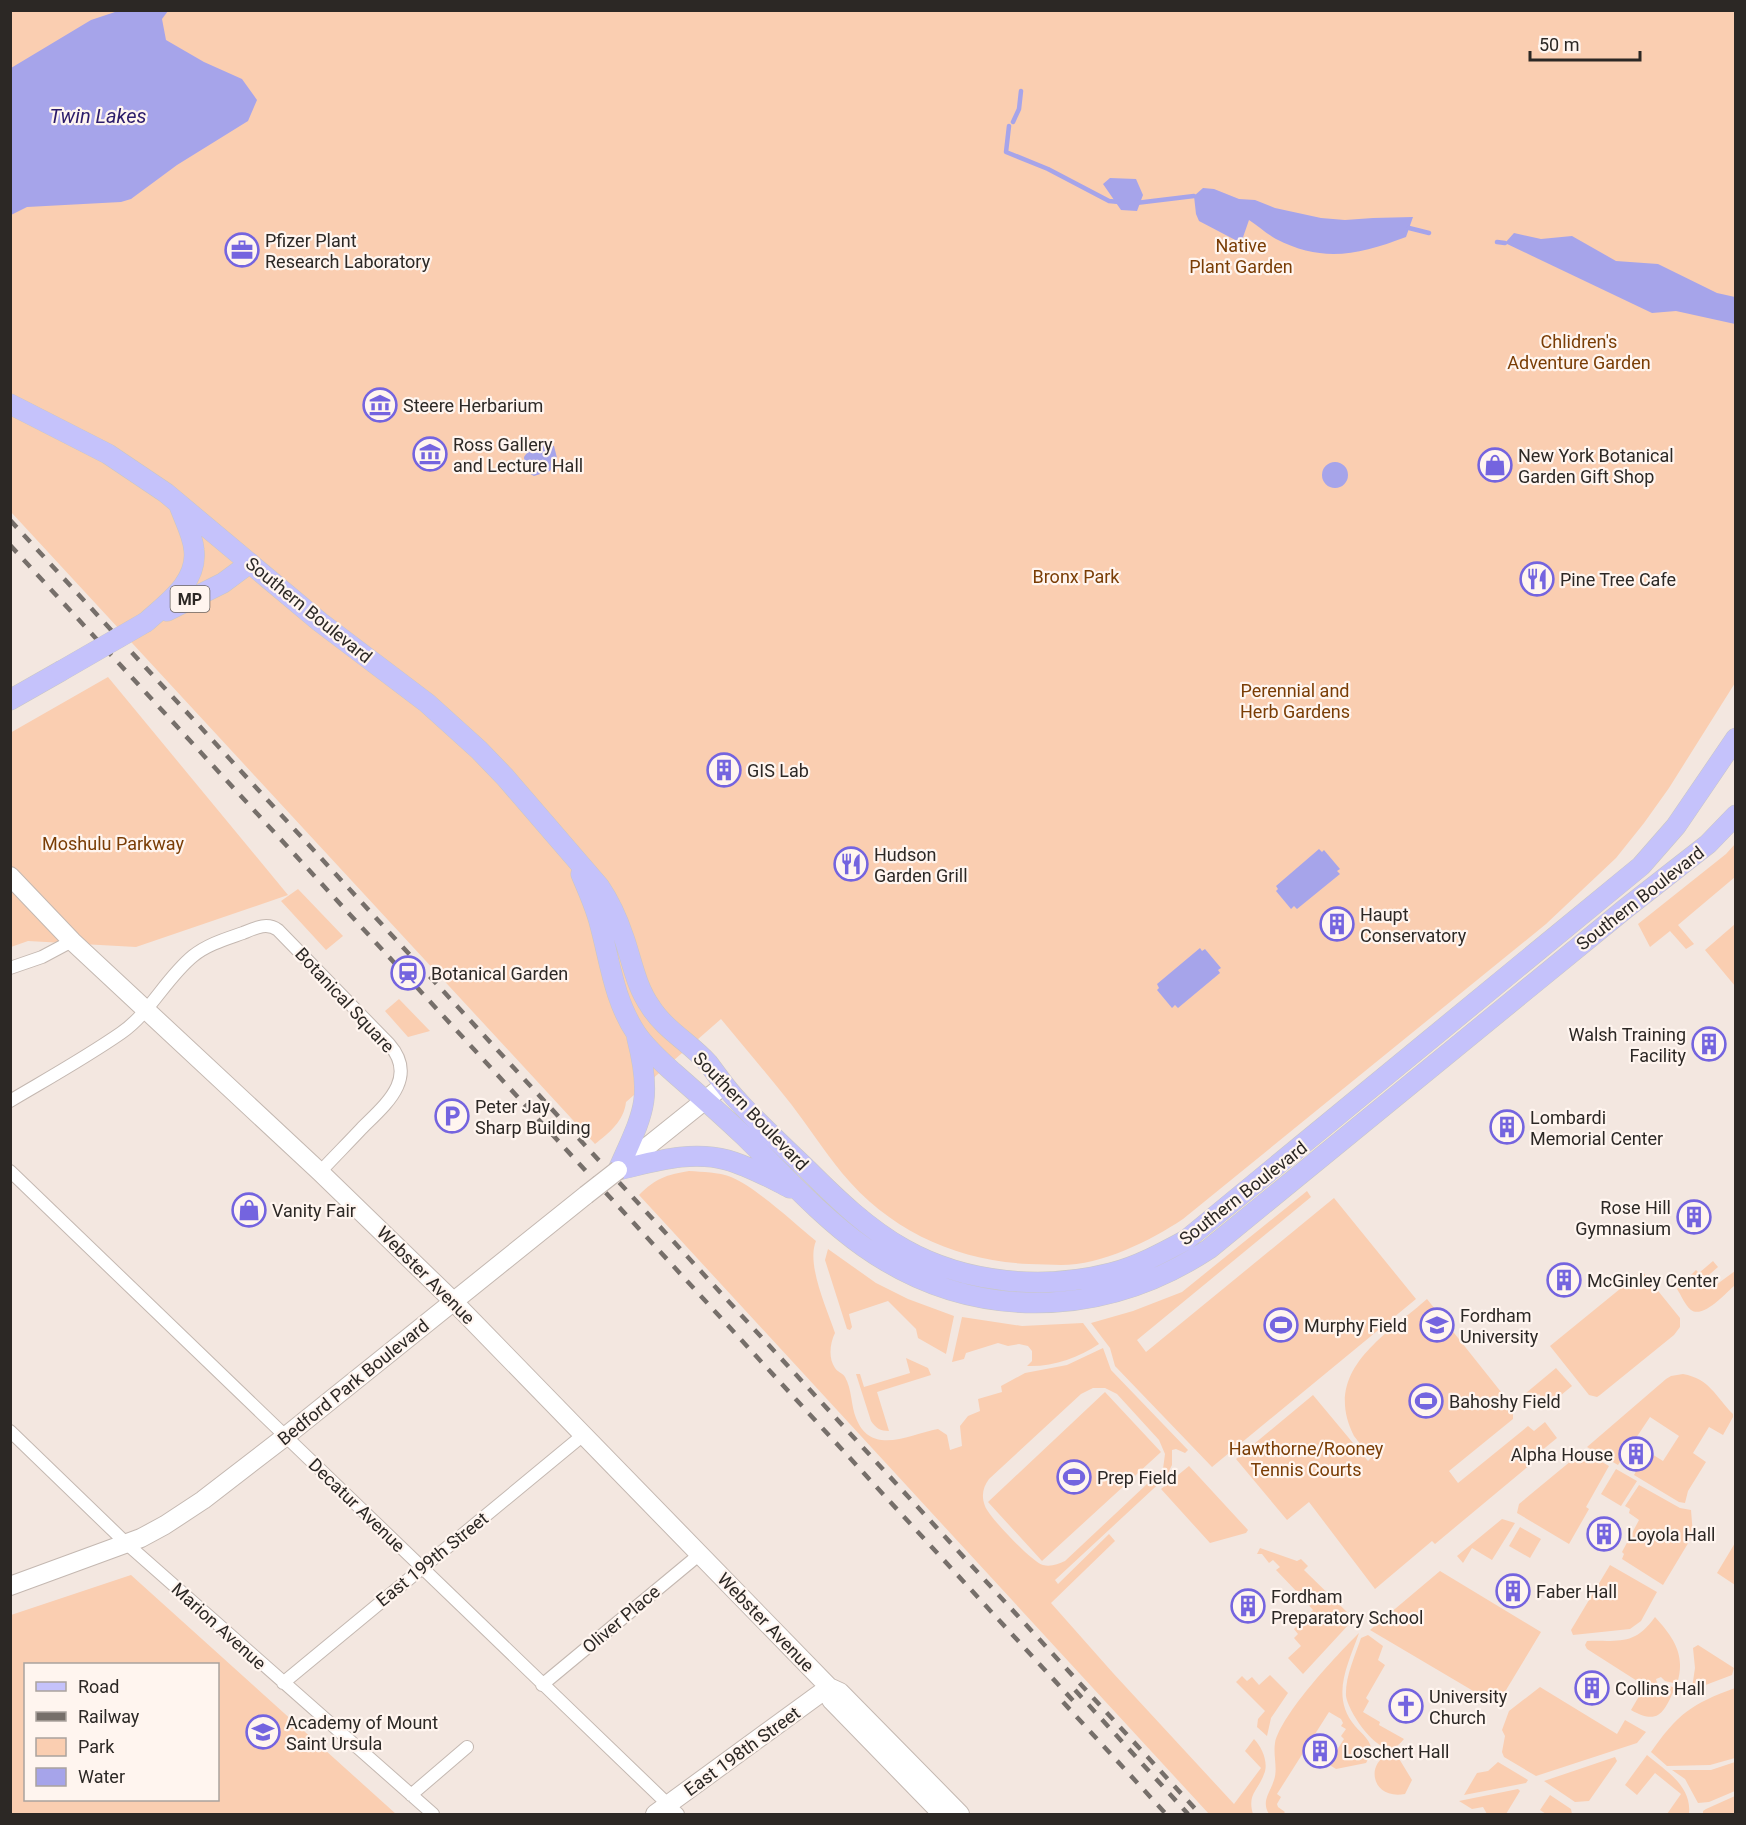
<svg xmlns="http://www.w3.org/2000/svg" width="1746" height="1825" font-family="Roboto,sans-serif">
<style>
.green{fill:#faceb1;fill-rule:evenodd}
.water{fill:#a6a4ea}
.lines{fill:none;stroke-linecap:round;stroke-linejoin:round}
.stream{stroke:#a6a4ea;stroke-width:4.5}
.street-casing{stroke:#c4b8b1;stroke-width:14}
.secondary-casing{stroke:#c4b8b1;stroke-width:20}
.primary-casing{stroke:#c8c7c6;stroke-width:21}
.street{stroke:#fff;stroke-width:12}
.secondary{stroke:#fff;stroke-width:18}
.primary{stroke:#c5c2fb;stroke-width:20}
.rail{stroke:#766f6a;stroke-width:4.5;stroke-dasharray:10 10;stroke-linecap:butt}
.secondary-bridge-casing{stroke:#c4b8b1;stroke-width:20;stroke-linecap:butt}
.primary-bridge-casing{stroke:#c8c7c6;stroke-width:21;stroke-linecap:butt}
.secondary-bridge{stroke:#fff;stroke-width:18}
.primary-bridge{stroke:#c5c2fb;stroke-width:20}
.labels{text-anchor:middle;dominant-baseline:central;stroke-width:4.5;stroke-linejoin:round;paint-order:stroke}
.shield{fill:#fff5ef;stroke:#6b6662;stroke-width:1.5}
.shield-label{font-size:16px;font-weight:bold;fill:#2c2825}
.poi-label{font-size:18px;fill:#2c2825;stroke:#fff5ef;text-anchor:start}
.park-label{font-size:18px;fill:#7a3d05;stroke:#fff5ef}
.street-label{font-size:18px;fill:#2c2825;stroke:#fff5ef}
.water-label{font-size:20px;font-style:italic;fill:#2c1c6b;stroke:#fff5ef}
</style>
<rect width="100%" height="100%" fill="#f3e7e0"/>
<!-- green -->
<path class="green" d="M10,11H1735V683L1669,788L1644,823L1616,858L1546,924L1183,1219C1150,1241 1102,1265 1061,1265C1051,1265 1040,1264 1029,1264C956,1261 889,1230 842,1173C824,1151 808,1126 791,1104C768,1075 744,1047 721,1019L626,1102C624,1121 609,1133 595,1144L11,512Z
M108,677L288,895L136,947L28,941L11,947L10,733Z
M1735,844V877L1678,925L1694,944L1686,949L1670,931L1650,947L1638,924L1726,854Z
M298,889L343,936L326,950L281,901Z
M1735,924V986L1705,950Z
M399,999L430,1031L408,1037L385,1011Z
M689,1171C703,1172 718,1172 731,1177C757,1188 793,1222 816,1241C806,1264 827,1309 835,1333C830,1343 828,1358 835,1368C837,1372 843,1373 845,1377C852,1389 851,1406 856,1418C871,1457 910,1434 938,1429L947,1435L950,1450L962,1446L960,1426L968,1416L980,1411L978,1399L1002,1392L1001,1386L1025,1373L1067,1365L1103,1348L1111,1370L1188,1450L1185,1453L1176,1449L1172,1450V1465L1166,1477L1055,1580L1058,1584L1109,1534L1115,1541L1051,1603L1113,1673L1234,1804L1261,1768L1245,1751L1254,1739C1262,1747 1269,1763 1264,1774C1258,1791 1247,1794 1253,1814H1209L639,1195C656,1178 666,1175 689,1171ZM1093,1388H1105L1117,1394L1159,1440L1165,1454L1163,1469L1065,1561C1058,1564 1051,1567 1043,1565C1032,1562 988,1516 985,1506C981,1496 983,1487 989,1479L1081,1394Z
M1307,1191L1311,1197L1137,1340L1146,1352L1334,1198L1416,1299L1212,1467L1115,1366L1110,1348L1091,1323L1133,1311L1182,1292Z
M828,1249L876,1283L908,1299L954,1316L946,1354L918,1338L916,1329L888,1301L849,1314L852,1327L850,1330L847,1329L825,1260Z
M1713,1261L1718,1267L1702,1281L1709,1290L1735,1271V1285C1726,1293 1703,1319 1691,1310C1685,1305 1681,1295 1677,1289L1696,1270L1699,1273Z
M1642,1271L1680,1318V1327L1674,1335L1600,1395L1597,1397L1589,1395L1550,1346Z
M1427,1299L1513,1407V1419L1449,1471L1458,1483L1528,1426L1534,1431L1545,1422L1557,1438L1535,1456L1532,1451L1525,1456L1531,1464L1435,1544L1432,1541L1375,1589L1309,1502L1287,1520L1236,1459L1313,1395L1368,1461L1372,1457C1366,1450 1359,1443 1354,1436C1321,1371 1385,1336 1427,1299Z
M962,1317L1022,1326L1083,1323L1099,1344C1078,1358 1053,1367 1027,1366L1032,1361V1351L1028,1346L1019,1344L1008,1346L998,1343L966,1353L964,1359L952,1362Z
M906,1358L928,1368L931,1375L877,1392L889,1431C880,1431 876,1428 871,1421L856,1374H860L864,1387L910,1373Z
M1556,1368L1572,1386L1549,1405L1539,1394L1532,1400L1526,1393Z
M1683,1374C1710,1379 1715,1396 1733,1414V1417L1723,1435L1709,1427L1693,1453L1706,1462L1688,1491L1685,1503L1679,1502L1634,1475L1647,1451L1663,1461L1679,1436L1650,1417L1618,1465L1587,1447L1666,1379L1671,1376Z
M1105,1392L1161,1452L1042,1561L988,1502Z
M1583,1451L1609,1466L1586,1507L1589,1509L1569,1544L1517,1513L1519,1504Z
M1189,1466L1248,1530L1246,1533L1210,1543L1161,1489Z
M1616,1469L1637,1481L1621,1506L1601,1494Z
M1639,1485L1680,1508L1691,1510L1693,1535L1663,1585L1622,1559L1624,1554L1622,1552L1639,1520L1629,1513L1630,1509L1625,1506Z
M1502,1519L1515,1523L1492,1560L1472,1548L1463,1563L1457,1556Z
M1520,1527L1541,1539L1530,1558L1509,1546Z
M1735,1543V1585L1717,1573Z
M1260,1548L1297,1561L1301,1559L1308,1566L1304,1570L1350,1615L1351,1622L1303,1674L1288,1658L1301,1646L1294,1638L1298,1634L1294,1629L1313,1610L1306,1602L1309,1598L1303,1591L1299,1594L1276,1570L1280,1567L1273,1560L1269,1563L1262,1554H1257Z
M1610,1565L1657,1592L1641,1621L1630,1629L1573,1635L1571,1630Z
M1440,1571L1541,1632L1497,1705L1370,1630Z
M131,1575L396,1814H11V1615ZM26,1664H218V1800H26Z
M1655,1617C1674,1638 1686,1655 1677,1684L1665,1681L1661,1677L1656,1679L1658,1687L1661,1688L1665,1684L1675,1688C1664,1712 1659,1726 1631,1710L1645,1686L1587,1649L1585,1645L1587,1641C1620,1640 1634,1646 1655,1617Z
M1359,1633C1348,1665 1330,1696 1355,1726C1362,1734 1371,1740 1372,1752L1366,1763L1336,1769L1328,1764L1344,1739L1341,1736L1346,1729L1341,1726L1343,1723L1341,1719L1329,1712L1277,1794L1281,1797L1277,1804L1278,1807L1285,1812L1283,1814H1269C1261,1801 1270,1793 1274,1780C1278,1769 1273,1755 1275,1743C1282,1713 1336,1656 1359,1633Z
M1368,1635L1383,1646L1378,1660L1385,1665L1366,1698L1369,1701L1363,1712L1380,1722L1379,1725L1404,1739C1400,1744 1396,1748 1389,1748C1373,1748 1348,1711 1346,1696C1345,1677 1355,1656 1361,1638Z
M1698,1645L1734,1668L1732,1675L1695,1689L1692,1688L1695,1668L1693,1648Z
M1270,1675L1288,1693L1271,1718L1267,1736L1257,1727L1258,1719L1265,1711L1236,1682L1242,1676L1247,1681L1252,1677L1259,1685Z
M1540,1687L1617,1734L1625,1720L1646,1732L1637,1743L1536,1776L1504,1757L1502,1752L1505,1736L1502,1730L1509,1711Z
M1735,1688V1758L1710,1765L1667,1766L1651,1752C1678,1714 1691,1704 1735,1688Z
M1387,1755L1398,1757L1412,1780L1405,1794C1373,1800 1365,1766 1387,1755Z
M1647,1755C1666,1771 1692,1786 1689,1814H1667L1681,1794L1655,1773L1637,1795L1625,1785Z
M1615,1757L1617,1761L1589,1801L1575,1802L1544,1781Z
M1498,1762L1528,1780L1526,1783L1464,1795L1477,1773L1488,1771Z
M1735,1762V1791L1709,1802L1698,1803L1685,1779L1672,1770H1711Z
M1518,1789L1520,1791L1506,1814H1487L1483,1807L1472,1809L1459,1801Z
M1550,1795L1571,1809L1572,1814H1546L1540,1810Z
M1735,1796V1814H1703V1811L1706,1809Z"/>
<!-- water -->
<path class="water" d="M118,11H168L162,19L166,40L204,62L242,79L257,100L248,121L177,165L131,199L121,202L27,207L11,215V68L91,20Z
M1110,178L1136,179L1143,195L1137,211L1121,210L1103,184Z
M1203,188L1214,189L1239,199L1255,200L1275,208L1321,218L1345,220L1373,218L1413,217L1406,237C1358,255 1323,263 1276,239C1267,234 1258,226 1249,220L1241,243L1199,221L1196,214L1194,196Z
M1514,233L1541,239L1572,236L1616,261L1658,264L1717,293L1735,297V324L1676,311L1652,313L1505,243Z
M542,443L554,446L557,458L550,471L534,476L525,471L524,457L531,447Z
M1322 475a13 13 0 1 1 26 0a13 13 0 1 1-26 0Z
M1319,849L1322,852L1324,850L1340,869L1337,871L1340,874L1297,909L1294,906L1291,909L1276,891L1278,889L1276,886Z
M1200,948L1202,951L1205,949L1221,968L1218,970L1220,973L1178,1008L1175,1005L1172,1008L1157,990L1159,988L1157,984Z"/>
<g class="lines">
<!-- stream -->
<path class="stream" d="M1013,122L1019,109L1021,91
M1009,126L1006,152L1048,169L1109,201L1119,202
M1136,203L1194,196
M1409,228L1429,233
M1497,242L1505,243"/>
<defs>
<path id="street" d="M10,968L42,957L72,941
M10,1101C47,1079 85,1058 121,1033C150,1013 166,978 193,956C208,944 226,939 243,933C255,928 267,922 278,930L389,1044C419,1078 385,1105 362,1128C348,1143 334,1157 320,1172
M10,1171L678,1814
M10,1431L127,1544L433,1814
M283,1683L582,1436
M542,1685L700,1554
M411,1795L467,1747"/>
<path id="secondary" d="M10,876L72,941L320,1172L453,1301L829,1687L840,1692L960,1814
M618,1170L724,1085
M10,1586L141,1538L165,1525L203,1500L286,1436L586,1195
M829,1687L831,1700L942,1814
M655,1814L829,1687"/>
<path id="primary" d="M10,404L108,454L166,493L320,622L427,703L479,750L505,777L599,886C610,902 618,920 624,938C632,961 636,986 650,1006C664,1029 690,1043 708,1063C718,1076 727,1090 739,1102C760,1125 784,1147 807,1169C837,1199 867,1228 904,1249C966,1284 1044,1290 1111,1273C1138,1266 1162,1253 1186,1240L1641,866L1676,826L1736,738
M167,611L223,583L250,563
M146,622C167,603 198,582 194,550C193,535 184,519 179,505
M10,700L61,671
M581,874C588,891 596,908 600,925C610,962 614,1000 636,1033C646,1048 660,1060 673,1072C697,1093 721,1114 744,1136C781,1172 822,1218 864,1247C970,1322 1101,1320 1209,1249L1625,909L1708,844L1736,815
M618,1170C654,1162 690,1150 727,1160C749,1166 770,1178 790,1188
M618,1170C643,1113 653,1101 637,1038"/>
</defs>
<!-- street casing -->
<use href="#street" class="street-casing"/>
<!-- secondary casing -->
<use href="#secondary" class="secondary-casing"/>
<!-- primary casing -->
<use href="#primary" class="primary-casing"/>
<!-- street -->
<use href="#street" class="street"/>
<!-- secondary -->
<use href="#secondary" class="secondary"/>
<!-- primary -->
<use href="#primary" class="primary"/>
<!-- rail -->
<path class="rail" d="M10,520L1200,1814
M10,545L1078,1706
M1075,1690L1188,1814
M1063,1702L1166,1814"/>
<defs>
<path id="secondary-bridge" d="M586,1195L618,1170"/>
<path id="primary-bridge" d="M61,671L146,622"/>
</defs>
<!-- secondary-bridge casing -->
<use href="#secondary-bridge" class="secondary-bridge-casing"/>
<!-- primary-bridge casing -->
<use href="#primary-bridge" class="primary-bridge-casing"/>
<!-- secondary-bridge -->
<use href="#secondary-bridge" class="secondary-bridge"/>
<!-- primary-bridge -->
<use href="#primary-bridge" class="primary-bridge"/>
</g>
<!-- icons -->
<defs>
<symbol id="office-ring" viewBox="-11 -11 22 22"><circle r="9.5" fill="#fff5ef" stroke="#7464df" stroke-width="1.5"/><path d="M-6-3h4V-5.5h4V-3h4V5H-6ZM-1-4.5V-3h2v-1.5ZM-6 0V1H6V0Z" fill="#7464df"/></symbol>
<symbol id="museum-ring" viewBox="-11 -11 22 22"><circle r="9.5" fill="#fff5ef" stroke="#7464df" stroke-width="1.5"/><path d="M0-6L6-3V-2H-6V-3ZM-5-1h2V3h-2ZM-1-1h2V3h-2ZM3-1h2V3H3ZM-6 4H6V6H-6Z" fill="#7464df"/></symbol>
<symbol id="shop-ring" viewBox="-11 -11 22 22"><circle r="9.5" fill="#fff5ef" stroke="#7464df" stroke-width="1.5"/><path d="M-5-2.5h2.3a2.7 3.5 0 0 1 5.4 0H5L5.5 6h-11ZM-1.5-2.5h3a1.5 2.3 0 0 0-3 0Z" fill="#7464df"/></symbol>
<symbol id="restaurant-ring" viewBox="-11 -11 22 22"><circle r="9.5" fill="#fff5ef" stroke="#7464df" stroke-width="1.5"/><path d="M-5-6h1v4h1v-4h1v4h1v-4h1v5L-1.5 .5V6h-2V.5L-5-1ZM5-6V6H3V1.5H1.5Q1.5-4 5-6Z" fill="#7464df"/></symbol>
<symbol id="building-ring" viewBox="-11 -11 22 22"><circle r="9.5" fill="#fff5ef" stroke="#7464df" stroke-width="1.5"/><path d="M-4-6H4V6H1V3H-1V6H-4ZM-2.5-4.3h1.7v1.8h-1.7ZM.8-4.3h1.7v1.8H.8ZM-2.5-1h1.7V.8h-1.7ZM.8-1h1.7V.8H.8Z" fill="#7464df"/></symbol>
<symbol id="station-ring" viewBox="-11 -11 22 22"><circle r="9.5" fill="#fff5ef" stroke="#7464df" stroke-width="1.5"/><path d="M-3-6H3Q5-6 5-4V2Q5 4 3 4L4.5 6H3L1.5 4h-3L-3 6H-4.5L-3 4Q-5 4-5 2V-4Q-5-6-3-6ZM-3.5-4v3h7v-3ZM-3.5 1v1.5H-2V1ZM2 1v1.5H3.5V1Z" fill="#7464df"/></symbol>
<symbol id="parking-ring" viewBox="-11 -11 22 22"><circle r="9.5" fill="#fff5ef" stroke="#7464df" stroke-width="1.5"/><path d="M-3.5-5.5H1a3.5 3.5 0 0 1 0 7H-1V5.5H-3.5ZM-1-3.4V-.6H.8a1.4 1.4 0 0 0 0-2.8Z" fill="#7464df"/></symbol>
<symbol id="stadium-ring" viewBox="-11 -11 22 22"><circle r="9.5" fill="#fff5ef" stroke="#7464df" stroke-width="1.5"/><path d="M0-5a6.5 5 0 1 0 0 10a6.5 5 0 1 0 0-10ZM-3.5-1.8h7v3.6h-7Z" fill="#7464df"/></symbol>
<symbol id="university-ring" viewBox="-11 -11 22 22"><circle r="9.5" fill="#fff5ef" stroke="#7464df" stroke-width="1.5"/><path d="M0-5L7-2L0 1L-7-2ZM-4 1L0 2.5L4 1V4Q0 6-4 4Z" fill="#7464df"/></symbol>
<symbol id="church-ring" viewBox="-11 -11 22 22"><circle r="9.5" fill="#fff5ef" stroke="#7464df" stroke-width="1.5"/><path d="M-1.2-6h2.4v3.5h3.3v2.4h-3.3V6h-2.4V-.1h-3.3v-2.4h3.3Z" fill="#7464df"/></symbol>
<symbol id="school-ring" viewBox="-11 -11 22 22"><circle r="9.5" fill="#fff5ef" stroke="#7464df" stroke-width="1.5"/><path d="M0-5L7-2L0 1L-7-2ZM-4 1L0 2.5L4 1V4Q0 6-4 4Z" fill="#7464df"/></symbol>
</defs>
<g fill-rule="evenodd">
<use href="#office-ring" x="223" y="231" width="38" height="38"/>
<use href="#museum-ring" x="361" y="386" width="38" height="38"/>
<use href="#museum-ring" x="411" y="435" width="38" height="38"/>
<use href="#shop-ring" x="1476" y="446" width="38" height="38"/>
<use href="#restaurant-ring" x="1518" y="560" width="38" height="38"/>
<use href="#building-ring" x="705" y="751" width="38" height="38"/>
<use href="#restaurant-ring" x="832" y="845" width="38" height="38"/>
<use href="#building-ring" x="1318" y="905" width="38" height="38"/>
<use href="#station-ring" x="389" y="954" width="38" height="38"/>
<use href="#building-ring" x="1690" y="1025" width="38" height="38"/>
<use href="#parking-ring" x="433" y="1097" width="38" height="38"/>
<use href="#building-ring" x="1488" y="1108" width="38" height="38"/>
<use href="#shop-ring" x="230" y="1191" width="38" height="38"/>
<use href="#building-ring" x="1675" y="1198" width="38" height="38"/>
<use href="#building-ring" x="1545" y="1261" width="38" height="38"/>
<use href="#stadium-ring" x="1262" y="1306" width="38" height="38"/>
<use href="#university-ring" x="1418" y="1306" width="38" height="38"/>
<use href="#stadium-ring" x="1407" y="1382" width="38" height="38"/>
<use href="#building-ring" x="1617" y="1435" width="38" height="38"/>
<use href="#stadium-ring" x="1055" y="1458" width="38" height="38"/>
<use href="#building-ring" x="1585" y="1515" width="38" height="38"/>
<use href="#building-ring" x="1494" y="1572" width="38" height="38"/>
<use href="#building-ring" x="1229" y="1587" width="38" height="38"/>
<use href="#building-ring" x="1573" y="1669" width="38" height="38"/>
<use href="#church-ring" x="1387" y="1687" width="38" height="38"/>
<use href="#school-ring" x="244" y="1713" width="38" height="38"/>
<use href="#building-ring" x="1301" y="1732" width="38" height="38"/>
</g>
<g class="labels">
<!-- shield labels -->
<rect class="shield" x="170.5" y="586" width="39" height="26" rx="4.5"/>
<g class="shield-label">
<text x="190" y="599">MP</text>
</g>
<!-- poi labels -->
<g class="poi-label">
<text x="265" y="240">Pfizer Plant<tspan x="265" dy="21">Research Laboratory</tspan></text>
<text x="403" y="405">Steere Herbarium</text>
<text x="453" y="444">Ross Gallery<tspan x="453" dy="21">and Lecture Hall</tspan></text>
<text x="1518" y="455">New York Botanical<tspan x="1518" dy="21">Garden Gift Shop</tspan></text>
<text x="1560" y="579">Pine Tree Cafe</text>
<text x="747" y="770">GIS Lab</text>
<text x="874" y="854">Hudson<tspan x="874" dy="21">Garden Grill</tspan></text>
<text x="1360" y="914">Haupt<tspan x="1360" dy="21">Conservatory</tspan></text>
<text x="431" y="973">Botanical Garden</text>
<text x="1686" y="1034" text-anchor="end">Walsh Training<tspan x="1686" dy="21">Facility</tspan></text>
<text x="475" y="1106">Peter Jay<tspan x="475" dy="21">Sharp Building</tspan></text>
<text x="1530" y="1117">Lombardi<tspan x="1530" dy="21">Memorial Center</tspan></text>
<text x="1671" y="1207" text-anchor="end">Rose Hill<tspan x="1671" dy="21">Gymnasium</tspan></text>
<text x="272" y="1210">Vanity Fair</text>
<text x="1587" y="1280">McGinley Center</text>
<text x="1460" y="1315">Fordham<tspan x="1460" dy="21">University</tspan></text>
<text x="1304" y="1325">Murphy Field</text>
<text x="1449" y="1401">Bahoshy Field</text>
<text x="1613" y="1454" text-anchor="end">Alpha House</text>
<text x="1097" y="1477">Prep Field</text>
<text x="1627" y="1534">Loyola Hall</text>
<text x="1536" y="1591">Faber Hall</text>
<text x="1271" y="1596">Fordham<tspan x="1271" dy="21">Preparatory School</tspan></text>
<text x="1615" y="1688">Collins Hall</text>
<text x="1429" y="1696">University<tspan x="1429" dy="21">Church</tspan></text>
<text x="286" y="1722">Academy of Mount<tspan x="286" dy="21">Saint Ursula</tspan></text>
<text x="1343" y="1751">Loschert Hall</text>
</g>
<!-- park labels -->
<g class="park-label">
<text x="1241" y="245">Native<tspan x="1241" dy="21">Plant Garden</tspan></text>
<text x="1579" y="341">Chlidren's<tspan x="1579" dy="21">Adventure Garden</tspan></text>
<text x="1076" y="576">Bronx Park</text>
<text x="1295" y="690">Perennial and<tspan x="1295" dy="21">Herb Gardens</tspan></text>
<text x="113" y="843">Moshulu Parkway</text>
<text x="1306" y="1448">Hawthorne/Rooney<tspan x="1306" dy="21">Tennis Courts</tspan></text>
</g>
<!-- street labels -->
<g class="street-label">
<text transform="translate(309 610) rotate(39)">Southern Boulevard</text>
<text transform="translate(1640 898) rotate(-38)">Southern Boulevard</text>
<text transform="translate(345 1000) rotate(47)">Botanical Square</text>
<text transform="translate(751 1111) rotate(46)">Southern Boulevard</text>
<text transform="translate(1243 1193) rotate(-38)">Southern Boulevard</text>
<text transform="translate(426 1275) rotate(45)">Webster Avenue</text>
<text transform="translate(353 1382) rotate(-39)">Bedford Park Boulevard</text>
<text transform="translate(357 1505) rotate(44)">Decatur Avenue</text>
<text transform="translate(432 1559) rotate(-39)">East 199th Street</text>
<text transform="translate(621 1619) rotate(-40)">Oliver Place</text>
<text transform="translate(766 1622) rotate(46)">Webster Avenue</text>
<text transform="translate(219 1626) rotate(42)">Marion Avenue</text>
<text transform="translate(742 1751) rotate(-36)">East 198th Street</text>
</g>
<!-- water labels -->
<g class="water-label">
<text x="98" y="116">Twin Lakes</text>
</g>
</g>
<!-- border -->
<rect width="1746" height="1825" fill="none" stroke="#2c2825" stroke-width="24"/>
<!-- legend -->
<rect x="24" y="1663" width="195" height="138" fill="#fff5ef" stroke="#aba39e" stroke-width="1.5"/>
<rect x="36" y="1682" width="30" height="9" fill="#c5c2fb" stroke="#aba39e" stroke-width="1.5"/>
<text x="78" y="1693" font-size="18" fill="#2c2825">Road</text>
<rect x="36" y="1712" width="30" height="9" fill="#766f6a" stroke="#aba39e" stroke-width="1.5"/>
<text x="78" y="1723" font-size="18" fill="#2c2825">Railway</text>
<rect x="36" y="1738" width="30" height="18" fill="#faceb1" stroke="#aba39e" stroke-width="1.5"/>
<text x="78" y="1753" font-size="18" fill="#2c2825">Park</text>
<rect x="36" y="1768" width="30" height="18" fill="#a6a4ea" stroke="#aba39e" stroke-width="1.5"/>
<text x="78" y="1783" font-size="18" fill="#2c2825">Water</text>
<!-- scale -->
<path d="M1530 51v9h110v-9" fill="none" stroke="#2c2825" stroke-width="3"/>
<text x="1539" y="51" font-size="18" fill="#2c2825" stroke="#fff5ef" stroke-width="4.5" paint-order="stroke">50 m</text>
</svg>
